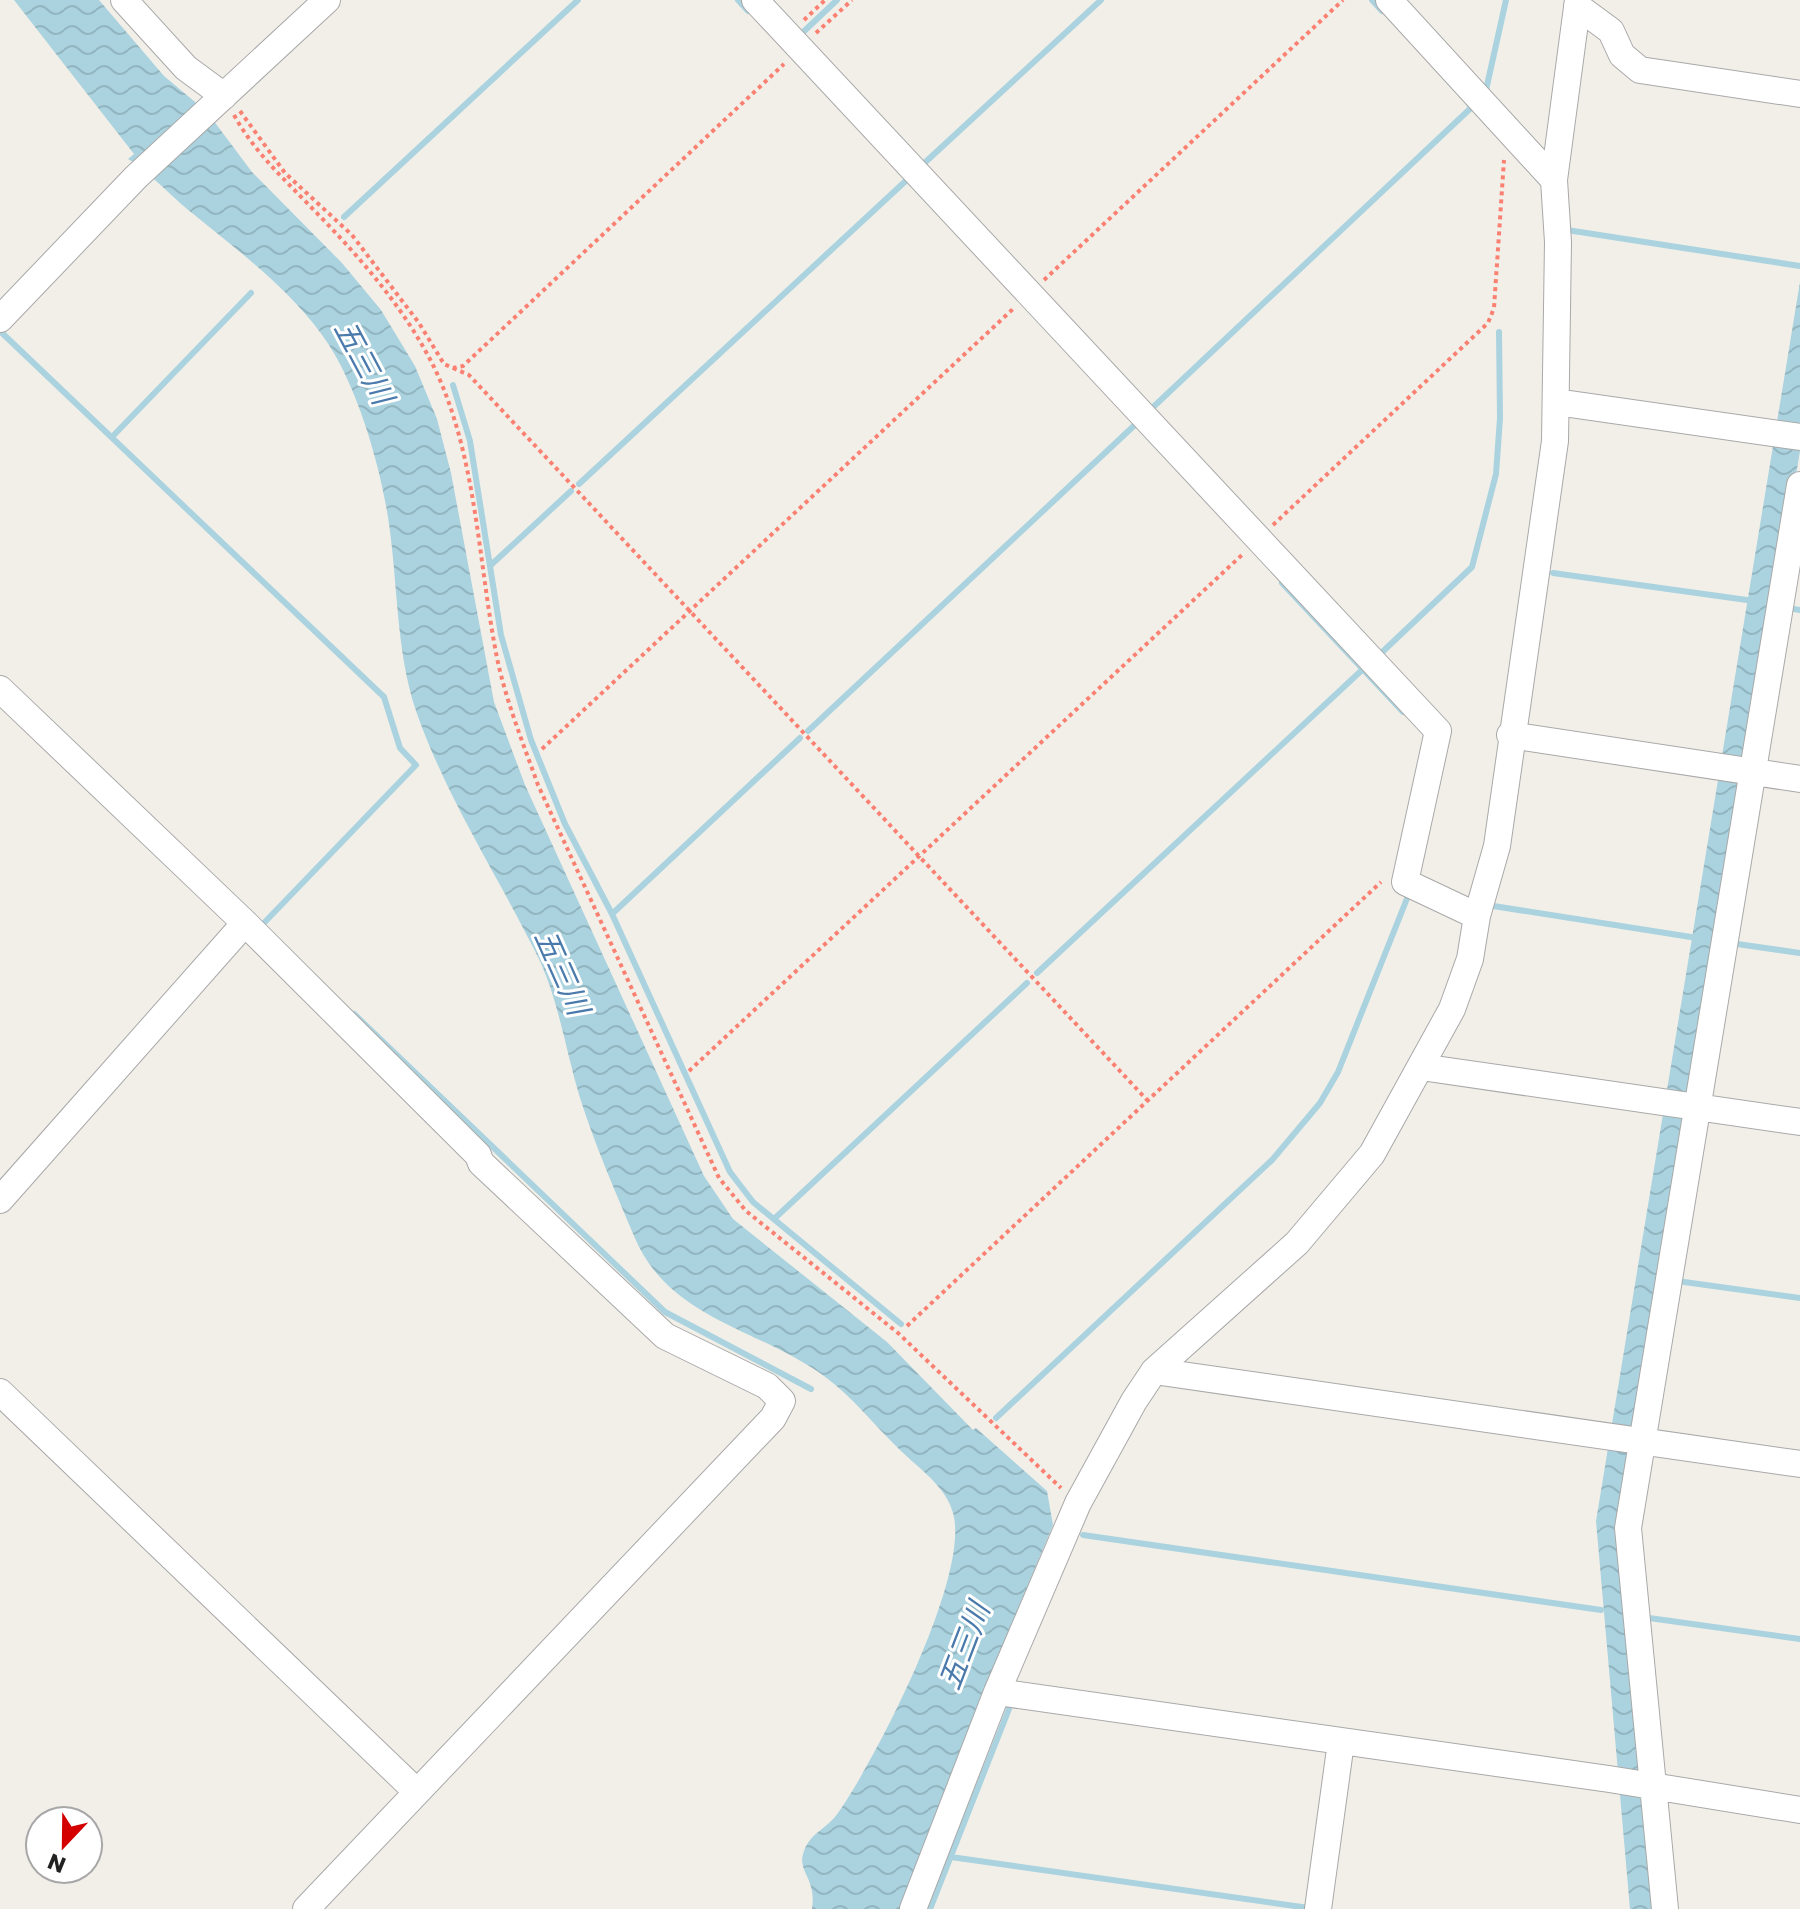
<svg xmlns="http://www.w3.org/2000/svg" width="1800" height="1909" font-family="Poppins,'Noto Sans JP',sans-serif">
<style>
.water{fill:url(#water-waves)}
.lines{fill:none;stroke-linecap:round;stroke-linejoin:round}
.stream{stroke:#aad3df;stroke-width:6}
.minor-casing{stroke:#a9a9a9;stroke-width:28}
.path{stroke:#fa8072;stroke-width:4;stroke-dasharray:4 4;stroke-linecap:butt}
.minor{stroke:#fff;stroke-width:26}
.labels{text-anchor:middle;dominant-baseline:central;stroke-width:6;stroke-linejoin:round;paint-order:stroke}
.water-label{font-size:30px;font-style:italic;fill:#4a7aab;stroke:#fff}
</style>
<defs>
<pattern id="water-waves" width="16" height="10" patternUnits="userSpaceOnUse" patternTransform="scale(2)"><rect width="16" height="10" fill="#aad3df"/><path d="M0 5q4-4 8 0t8 0" fill="none" stroke="#92b5bf"/></pattern>
</defs>
<rect width="100%" height="100%" fill="#f2efe9"/>
<!-- water -->
<path class="water" d="M14,0H99L164,76L207,112L252,172L342,263L381,310L415,366L437,419L451,473L494,702L525,785L704,1176L733,1219L887,1342L973,1430L976,1428L1047,1491L1053,1525L977,1707L899,1909H812C817,1878 796,1871 804,1851C811,1832 827,1829 838,1813C876,1759 971,1575 953,1513C946,1486 918,1468 899,1449C874,1425 853,1397 824,1376C758,1328 668,1319 634,1236C615,1191 595,1145 580,1098C566,1052 559,1001 538,957C498,876 446,797 416,711C396,651 398,586 389,524C381,468 359,392 329,345C295,293 240,252 192,213C173,198 147,170 128,159L134,154Z
M1800,282V451L1625,1507L1656,1909H1630L1596,1521Z"/>
<g class="lines">
<!-- stream -->
<path class="stream" d="M738,0L748,11
M1372,0L1382,11
M799,36L837,0
M1486,90L1506,0
M919,168L1101,0
M344,217L578,0
M1567,230L1800,266
M0,331L384,697L400,748L416,765L262,925
M453,385L470,441L501,635L531,740L565,824L612,914L730,1172L753,1202L901,1324
M1149,411L1472,107L1469,104
M112,437L251,293
M579,484L911,176
M492,564L571,491
M1553,573L1747,600
M1282,583L1403,712
M1788,608L1800,610
M1377,657L1472,567L1496,474L1500,418L1499,332
M808,731L1138,422
M1487,905L1691,937
M612,914L800,738
M1730,943L1800,953
M1037,973L1362,670
M354,1014L665,1312L811,1389
M774,1219L1027,983
M1677,1281L1800,1298
M996,1418L1272,1160L1320,1103L1338,1072L1410,891
M1083,1535L1601,1610
M1642,1617L1800,1639
M951,1857L1309,1908
M930,1909L1009,1709"/>
<defs>
<path id="minor" d="M124,0L186,68L224,96
M755,0L1438,731L1405,882L1477,916
M1389,0L1554,180
M1577,6L1611,31L1622,55L1640,70L1800,94
M0,319L136,177L327,0
M1556,402L1800,437
M0,689L245,923L478,1155L481,1163L665,1336L767,1386L782,1401L773,1418L306,1909
M1510,735L1800,779
M1421,1067L1800,1122
M0,1200L245,923
M1154,1371L1800,1464
M0,1392L417,1792
M997,1692L1609,1779L1800,1810
M913,1909L997,1692L1078,1503L1134,1401L1154,1371L1297,1243L1372,1154L1452,1009L1470,959L1477,916L1497,846L1555,441L1558,242L1554,180L1578,0
M1318,1909L1341,1742
M1665,1909L1628,1528L1800,485"/>
</defs>
<!-- minor casing -->
<use href="#minor" class="minor-casing"/>
<!-- path -->
<path class="path" d="M804,20L825,0
M816,33L852,0
M240,111L285,173L352,235L419,323L444,364L453,368L463,366L784,64
M234,115C254,151 280,175 308,204C356,253 403,305 434,367C477,456 478,562 497,658C506,701 523,743 538,785L719,1178L746,1211L898,1333L1061,1488
M1044,280L1343,0
M453,368L469,375L1148,1101
M1273,525L1488,323L1494,308L1504,160
M542,749L1014,308
M689,1071L1244,553
M907,1326L1381,882"/>
<!-- minor -->
<use href="#minor" class="minor"/>
</g>
<g class="labels">
<!-- water labels -->
<g class="water-label">
<text transform="translate(364 362) rotate(62)">五三川</text>
<text transform="translate(562 972) rotate(66)">五三川</text>
<text transform="translate(964 1646) rotate(-69)">五三川</text>
</g>
</g>
<!-- north arrow -->
<g transform="translate(64 1845) rotate(202)"><circle r="38" fill="#ffffff" stroke="#a7a7a7" stroke-width="2"/>
<path d="M0-6L14 30L0 20L-14 30Z" fill="#d40000"/>
<text y="-12" font-size="22" font-weight="bold" text-anchor="middle" fill="#222222">N</text>
</g>
</svg>
